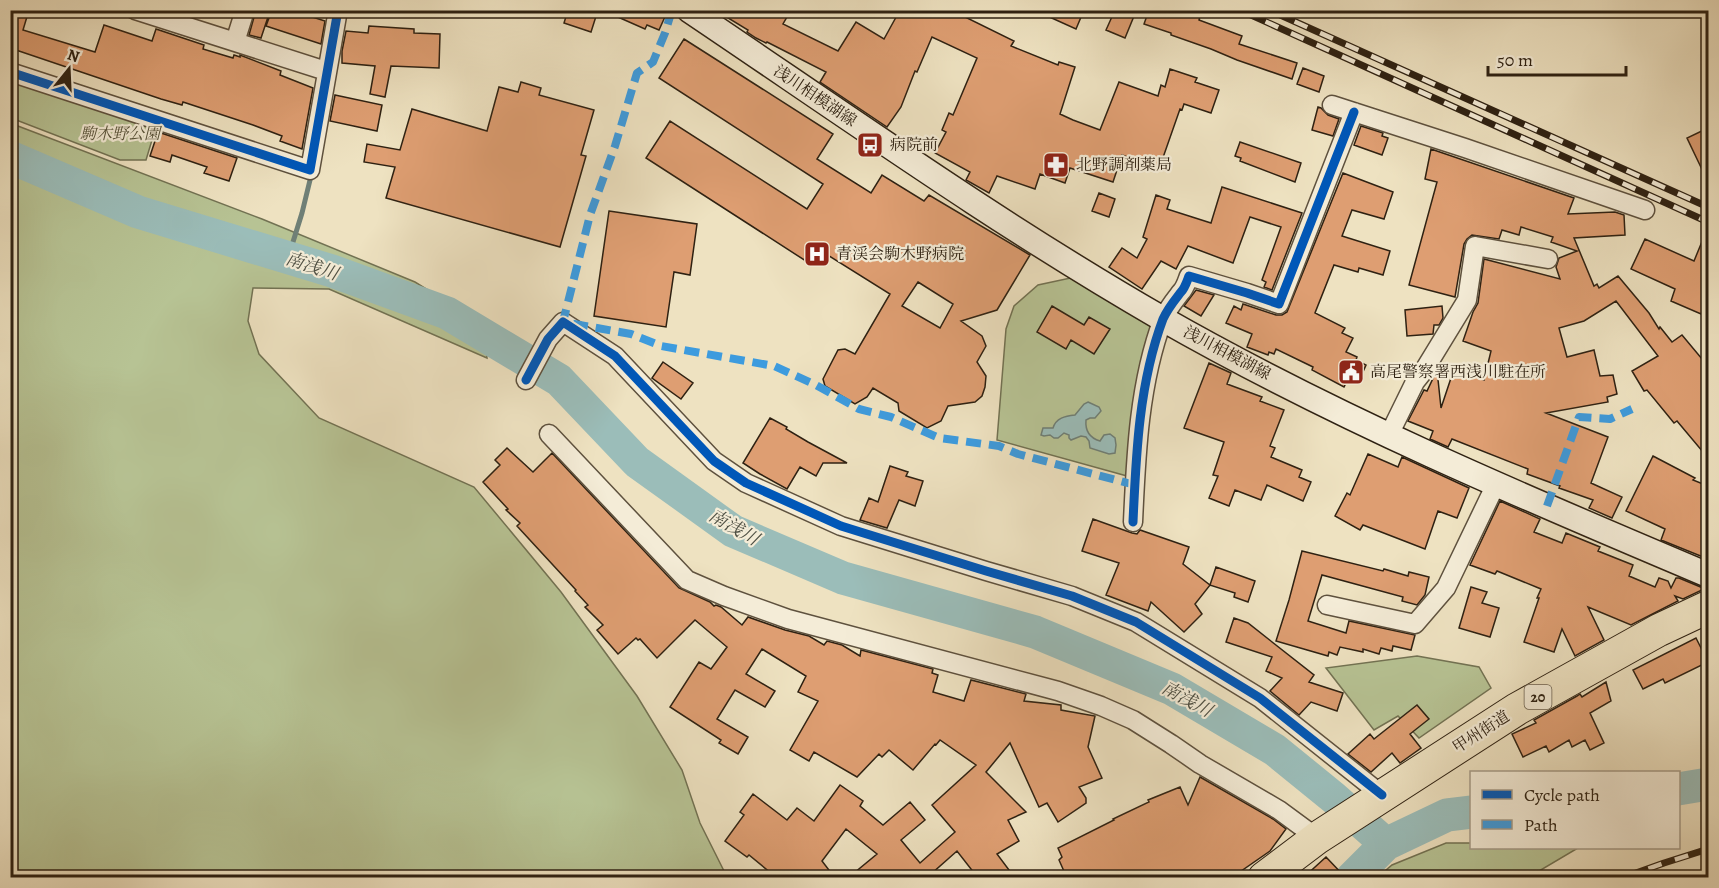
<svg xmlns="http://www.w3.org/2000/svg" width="1719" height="888" font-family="Alegreya,'Noto Serif JP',serif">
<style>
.green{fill:#b7c394;stroke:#727253;stroke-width:1.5}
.water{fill:#9bbdb9;stroke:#6f7f76;stroke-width:1.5}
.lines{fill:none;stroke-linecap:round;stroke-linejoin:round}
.stream{stroke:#6f7f76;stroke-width:5}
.river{stroke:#9bbdb9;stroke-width:33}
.building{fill:#de9e72;stroke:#2e2112;stroke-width:1.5;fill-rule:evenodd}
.street-casing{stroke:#5e513e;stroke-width:21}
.secondary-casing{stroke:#2e2112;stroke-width:27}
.highway-casing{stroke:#2e2112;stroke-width:34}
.street{stroke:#f4ecd7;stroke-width:18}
.secondary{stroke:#f4ecd7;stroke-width:24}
.highway{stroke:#eee2c1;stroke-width:32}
.rail-casing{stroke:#2e2112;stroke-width:7}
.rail{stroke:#f4ecd7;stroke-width:4.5;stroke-dasharray:14;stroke-linecap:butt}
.quiet{stroke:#3d9bde;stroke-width:8;stroke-dasharray:15 8;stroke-linecap:butt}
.cycleway-casing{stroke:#f4ecd7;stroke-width:13}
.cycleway{stroke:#0057b8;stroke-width:9}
.labels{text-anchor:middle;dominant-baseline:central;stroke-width:4.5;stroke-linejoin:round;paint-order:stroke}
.shield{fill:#f4ecd7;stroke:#695e4d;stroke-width:1.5}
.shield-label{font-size:15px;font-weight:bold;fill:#2e2112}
.street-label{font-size:16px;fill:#2e2112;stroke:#f4ecd7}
.park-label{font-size:16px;font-style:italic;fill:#575239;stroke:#f4ecd7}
.poi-label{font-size:16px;fill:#2e2112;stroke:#f4ecd7;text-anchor:start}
.water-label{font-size:18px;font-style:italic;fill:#4f5044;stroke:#f4ecd7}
</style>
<rect width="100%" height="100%" fill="#eee2c1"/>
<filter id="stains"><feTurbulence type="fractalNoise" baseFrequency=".00333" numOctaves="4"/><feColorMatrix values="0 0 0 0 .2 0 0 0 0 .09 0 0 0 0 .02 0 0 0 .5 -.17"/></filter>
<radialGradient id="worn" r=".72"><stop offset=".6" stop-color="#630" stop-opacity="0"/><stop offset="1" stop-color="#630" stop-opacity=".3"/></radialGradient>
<!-- green -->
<path class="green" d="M10,72L158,120L146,160H120L11,118Z
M10,123L262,219L415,282L484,325L487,358L329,289L253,288L248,321L259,354L319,418L474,487L561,592L637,696L682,770L700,823L724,871L721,877H11Z
M1075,277L1156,324L1127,476L997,440L1006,329L1014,306L1038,285Z
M1417,656L1479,667L1491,688L1419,738L1398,716L1374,730L1326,668Z
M1446,843H1471L1472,848H1578L1529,877H1378L1392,865Z"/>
<!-- water -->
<path class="water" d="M1088,402L1099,407L1101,411L1095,418H1090L1086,420C1085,431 1090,438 1100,441L1104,435L1110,434L1115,438L1116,445L1115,453L1109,454L1090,448L1089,441L1086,437L1081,436L1071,440L1069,438V435L1064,433L1058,438H1054L1050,435L1044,436L1041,435L1043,428H1053C1056,418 1065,416 1075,415L1084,404Z"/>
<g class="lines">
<!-- stream -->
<path class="stream" d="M288,258L302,213L311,176"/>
<!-- river -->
<path class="river" d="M10,157L138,212L332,271L447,313L559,380L637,462L733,531L843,578L1035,632L1172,689L1275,750L1334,798L1386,844
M1678,789L1708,784
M1352,878L1386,844L1447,815L1472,812"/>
</g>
<!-- building -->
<path class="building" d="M10,10H29L23,30L95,52L104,25L152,41L156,29L204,45L203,49L233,58L234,55L240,57V55L281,71L280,75L313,88L302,149L280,141L282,136L253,125L183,102L182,105L161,99L16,50L14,58H10Z
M256,10L269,14L261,38L249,35Z
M272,10H300L309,14V16L325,21L321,44L266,26Z
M568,10H598L591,32L564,23Z
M602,10H668L659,30L647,25L645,29Z
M715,10H791L783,24L838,51L856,22L884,39L900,10H951L1014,41L1011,46L1058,65L1059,62L1075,67L1060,114L1073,120L1100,130L1119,82L1158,96L1161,85L1165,87L1170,69L1197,78L1195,82L1219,90L1211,113L1184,104L1182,110L1180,109L1159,169L1122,155L1113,182L1070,168L1065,183L1040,174L1035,189L997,176L989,193L966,180L970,172L935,153L946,132L942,130L949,113L953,115L977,58L932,37L917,72L915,71L901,107L887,127L820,82L826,72L767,42L766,43L756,38L747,32L748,30Z
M1034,10H1084L1076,29Z
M1115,10H1122L1134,16L1125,38L1106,30Z
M1149,10H1184L1200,16L1199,20L1242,36L1239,44L1297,63L1292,79L1237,60L1211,49L1171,35V33L1144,24Z
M369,26L414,29V33L440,34L439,68L391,66L385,97L370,94L375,66L342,63V51L346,31L368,33Z
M684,39L833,134L817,159L871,193L882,175L924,201L929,195L1030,255L997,310L961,321L982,336L986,346L977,362L986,376L985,387L982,396L975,402L948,406L941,421L927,428L899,411L898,403L873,388L867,397L855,404L825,386L823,379L838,350L845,349L855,354L890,294L818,249L809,263L646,158L670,121L807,209L823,184L659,78ZM918,282L953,304L940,328L902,306Z
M1303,68L1324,76L1319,92L1297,84Z
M521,82L541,88L539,95L594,110L581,155L586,156L560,247L386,198L395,167L364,162L367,144L400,150L412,109L487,131L499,87L518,92Z
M335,95L382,105L377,131L330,121Z
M1318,107L1321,108L1328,115L1339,119L1333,136L1312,130Z
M1361,126L1383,133L1382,136L1388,138L1382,155L1354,145Z
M1708,128V182L1687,138Z
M158,132L237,158L229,181L204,173L207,167L172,155L170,162L150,156Z
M1240,142L1301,163L1295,182L1240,161L1241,158L1235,156Z
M1431,149L1574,198L1568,214L1615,212L1624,215L1625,235L1574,238L1594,286L1597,284L1599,288L1618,276L1649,313L1659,329L1660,327L1672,342L1682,335L1702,359L1708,354V458L1677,421L1674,423L1647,390L1644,391L1632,371L1658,356L1616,301L1584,321L1559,328L1567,357L1594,350L1600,376L1613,375L1617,394L1607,397L1608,402L1546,413L1608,437L1591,483L1622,497L1612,518L1589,508L1593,500L1559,488L1560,486L1527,474L1528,469L1452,439L1448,447L1430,439L1433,431L1408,421L1424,390L1427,391L1437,370L1441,408L1452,375H1458L1464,377L1466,373L1484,380L1491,351L1463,341L1473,312L1478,303L1484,259L1560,279L1556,267L1559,258L1577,251L1551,242L1553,237L1521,227L1519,235L1502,230L1499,239L1472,235L1467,239L1464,244L1455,297L1409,285L1437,182L1425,179Z
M1343,173L1393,192L1384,219L1352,210L1342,236L1390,251L1383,275L1359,268L1358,272L1334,265L1315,313L1345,328L1342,333L1353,338L1346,352L1357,357L1356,360L1366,365L1358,383L1348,379L1344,387L1312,370L1313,367L1276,349L1274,354L1269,352L1268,355L1247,347L1252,334L1226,323L1234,306L1241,310L1243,304L1276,315H1282L1287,312Z
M1222,187L1302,213L1272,290L1264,287L1266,282L1262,280L1281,227L1250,217L1233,263L1188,246L1176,269L1161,261L1142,289L1109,267L1122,248L1137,258L1147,239L1143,237L1156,195L1170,200L1167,209L1211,223Z
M1099,193L1115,199L1109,217L1092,211Z
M609,211L697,224L690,275L674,272L666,327L594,316Z
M1708,227V314L1702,311L1701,314L1671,301L1675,289L1631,269L1645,239L1694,261Z
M1196,290L1214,295L1201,316L1184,306Z
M1052,306L1084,325L1089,317L1110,329L1094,354L1071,340L1066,349L1037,332Z
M1442,306L1443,318L1439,325H1434L1433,334L1407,336L1405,310Z
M663,362L693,383L681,399L652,378Z
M1209,363L1231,373L1227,384L1262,397L1260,401L1284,410L1270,446L1275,448L1271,457L1302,470L1299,477L1311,482L1303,501L1267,485L1261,500L1235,490L1229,506L1209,498L1218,476L1213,475L1224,442L1184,428Z
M770,418L787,427L786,429L808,442L847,463H823L816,476L800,467L787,489L760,474L743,463Z
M507,448L533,472L552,453L679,588L710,602L714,606L716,605L721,607L742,625L748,617L785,630L809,636L824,645L827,641L842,645L860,656L861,650L933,669L932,673L938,675L933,692L964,701L971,680L1026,694L1024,701L1061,705V710L1095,716L1088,747L1102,778L1079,787L1086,798V803L1058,822L1047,803L1039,807L1010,743L986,772L1026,812L1008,820L1019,841L997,854L1015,878H978L957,851L930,875L932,878H848L877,854L846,829L822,861L835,878H777L749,855L747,857L725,841L744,815L740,812L753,794L787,820L797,808L814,821L840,785L863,801L860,806L883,825L910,802L925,820L901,840L920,863L955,832L932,805L976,765L940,740L936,745L935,744L913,770L889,750L882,757L879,754L857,777L814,752L809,761L790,750L818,701L798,692L806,676L762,649L746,674L775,691L765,707L735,690L717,719L748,737L738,754L719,743L721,740L670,707L699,662L711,669L727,647L695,620L657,658L640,639L638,640L636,638L618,654L597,630L603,625L585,607L588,605L575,591L576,590L517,526L520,523L506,510L508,509L483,482L500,465L495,460Z
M1368,454L1398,467L1402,457L1469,488L1457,518L1438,511L1425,549L1363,525L1360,530L1335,516L1347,493L1350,495Z
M1653,456L1695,478L1693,480L1708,486V510L1703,525L1708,526V541L1703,557L1661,540L1665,529L1626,511Z
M890,466L908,472L906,476L923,481L915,506L899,500L887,528L860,520L869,498L878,502Z
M1500,501L1540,519L1534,532L1562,543L1566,533L1600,547L1598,551L1633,565L1629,576L1655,587L1659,578L1668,581L1671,588L1676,578H1679L1703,588L1702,590L1683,599L1675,596L1678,601L1631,625L1588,607L1604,640L1575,656L1562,629L1554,652L1524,642L1539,598H1537L1541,589L1497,571L1495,574L1470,565Z
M1093,519L1132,533L1137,534L1140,530L1189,547L1183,564L1210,585L1216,567L1255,581L1248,602L1234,597L1235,593L1210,585L1195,604L1202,614L1184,632L1151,602L1148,611L1106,595L1119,563L1082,551Z
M1302,551L1383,571L1384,569L1408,576L1409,572L1429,577L1425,595L1417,605L1402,601L1403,597L1322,575L1308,621L1346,633L1349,621L1415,635L1411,650L1393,646L1392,651L1381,648L1379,654L1363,649V652L1340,647L1337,655L1329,652L1328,656L1276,641L1289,600Z
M1471,587L1487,592L1482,603L1499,608L1490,637L1459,628Z
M1234,618L1248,623L1314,675L1309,682L1343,693L1337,711L1311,702L1299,715L1270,691L1282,678L1266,671L1272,657L1226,642Z
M1696,638L1708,662L1665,683L1663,679L1643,689L1633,670Z
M1606,682L1611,701L1590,713L1604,743L1590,750L1585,740L1572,747L1569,740L1549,752L1546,746L1523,757L1512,734L1536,723L1534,720L1577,696L1580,694L1582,697Z
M1417,705L1429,719L1410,734L1421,748L1400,763L1392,753L1371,772L1348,754L1370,734L1374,739Z
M1200,777L1273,819L1286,829L1270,851L1231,878H1223L1218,871L1209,878H1067L1059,860L1062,857L1058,848L1114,820L1113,819L1149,802L1148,800L1180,787L1188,805Z
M1326,857L1346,878H1303Z"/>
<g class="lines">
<defs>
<path id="street" d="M135,10L326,71
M235,42L245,10
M10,72L310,170L338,10
M1332,105L1465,148L1645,210
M526,380L548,339L563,322L615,356L714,461L746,483L841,526L986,571L1072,596L1136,622L1260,698L1382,795
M549,434L687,580L724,596L788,619L1058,691L1101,706L1133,720L1171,744L1200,764L1279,810L1317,838
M1389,435L1415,382L1423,372L1467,300L1475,246L1548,259
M1133,522C1136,454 1139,383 1163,319C1168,308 1174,301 1181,292C1185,288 1187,281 1189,276L1247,293L1279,304L1354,112
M1327,605L1415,624L1446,588L1496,484"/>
<path id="secondary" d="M689,10C845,115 998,224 1161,318C1336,418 1523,497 1708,575"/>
<path id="highway" d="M1264,878L1317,838L1517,709L1659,630L1708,607"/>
</defs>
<!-- street casing -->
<use href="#street" class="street-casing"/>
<!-- secondary casing -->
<use href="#secondary" class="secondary-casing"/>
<!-- highway casing -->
<use href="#highway" class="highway-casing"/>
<!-- street -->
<use href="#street" class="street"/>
<!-- secondary -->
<use href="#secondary" class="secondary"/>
<!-- highway -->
<use href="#highway" class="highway"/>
<defs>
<path id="rail" d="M1240,10L1708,222
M1269,10L1708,207
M1622,878L1664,863L1708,849"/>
</defs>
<!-- rail casing -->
<use href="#rail" class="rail-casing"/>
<!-- rail -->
<use href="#rail" class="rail"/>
<!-- quiet -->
<path class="quiet" d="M672,10L665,33L653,62L637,73L615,146L590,215L563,322L631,334L661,346L774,366L814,384L859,409L891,417L939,438L999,446L1018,454L1135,485
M1547,506L1579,417L1610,419L1632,409"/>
<defs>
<path id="cycleway" d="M10,72L310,170L338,10
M526,380L548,339L563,322L615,356L714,461L746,483L841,526L986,571L1072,596L1136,622L1260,698L1382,795
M1133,522C1136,454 1139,383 1163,319C1168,308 1174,301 1181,292C1185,288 1187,281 1189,276L1247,293L1279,304L1354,112"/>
</defs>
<!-- cycleway casing -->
<use href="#cycleway" class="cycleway-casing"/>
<!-- cycleway -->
<use href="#cycleway" class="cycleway"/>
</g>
<!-- icons -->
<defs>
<symbol id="bus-square" viewBox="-11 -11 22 22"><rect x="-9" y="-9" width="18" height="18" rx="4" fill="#8f2418" stroke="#f4ecd7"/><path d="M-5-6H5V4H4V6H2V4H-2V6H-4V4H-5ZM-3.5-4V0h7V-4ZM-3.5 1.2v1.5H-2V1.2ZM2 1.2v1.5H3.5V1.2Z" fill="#fff"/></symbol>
<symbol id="pharmacy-square" viewBox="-11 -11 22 22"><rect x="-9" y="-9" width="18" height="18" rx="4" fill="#8f2418" stroke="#f4ecd7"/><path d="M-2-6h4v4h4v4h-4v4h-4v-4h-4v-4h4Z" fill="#fff"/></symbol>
<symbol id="hospital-square" viewBox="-11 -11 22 22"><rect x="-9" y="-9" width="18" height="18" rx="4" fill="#8f2418" stroke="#f4ecd7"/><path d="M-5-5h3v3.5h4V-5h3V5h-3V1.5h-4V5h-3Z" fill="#fff"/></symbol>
<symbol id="civic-square" viewBox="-11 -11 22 22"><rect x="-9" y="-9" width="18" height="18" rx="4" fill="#8f2418" stroke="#f4ecd7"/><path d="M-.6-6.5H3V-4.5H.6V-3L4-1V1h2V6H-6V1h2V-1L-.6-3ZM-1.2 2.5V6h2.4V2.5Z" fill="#fff"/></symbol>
</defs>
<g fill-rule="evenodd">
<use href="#bus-square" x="855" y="130" width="30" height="30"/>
<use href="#pharmacy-square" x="1041" y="150" width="30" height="30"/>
<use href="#hospital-square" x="802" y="239" width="30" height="30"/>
<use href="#civic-square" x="1336" y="357" width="30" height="30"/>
</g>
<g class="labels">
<!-- shield labels -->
<rect class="shield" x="1524.5" y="685" width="27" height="24" rx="4.5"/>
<g class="shield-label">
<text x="1538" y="697">20</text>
</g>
<!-- street labels -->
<g class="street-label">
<text transform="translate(815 96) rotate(34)">浅川相模湖線</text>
<text transform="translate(1227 353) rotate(28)">浅川相模湖線</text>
<text transform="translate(1481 732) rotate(-33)">甲州街道</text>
</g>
<!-- park labels -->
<g class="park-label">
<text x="120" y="134">駒木野公園</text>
</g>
<!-- poi labels -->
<g class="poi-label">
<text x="890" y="145">病院前</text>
<text x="1076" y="165">北野調剤薬局</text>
<text x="836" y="254">青渓会駒木野病院</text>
<text x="1370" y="372">高尾警察署西浅川駐在所</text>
</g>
<!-- water labels -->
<g class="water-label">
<text transform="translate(312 266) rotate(18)">南浅川</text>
<text transform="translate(734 527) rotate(30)">南浅川</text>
<text transform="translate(1187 699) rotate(29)">南浅川</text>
</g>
</g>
<!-- margin -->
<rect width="1719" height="888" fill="none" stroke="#eee2c1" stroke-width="36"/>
<rect x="12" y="12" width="1695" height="864" fill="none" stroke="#2e2112" stroke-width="3"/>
<rect x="18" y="18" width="1683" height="852" fill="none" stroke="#2e2112" stroke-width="1.5"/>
<!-- legend -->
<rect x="1470" y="771" width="210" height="78" fill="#f4ecd7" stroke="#a59b88" stroke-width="1.5"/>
<rect x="1482" y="790" width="30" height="9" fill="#0057b8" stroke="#a59b88" stroke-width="1.5"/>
<text x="1524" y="801" font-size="18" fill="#2e2112">Cycle path</text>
<rect x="1482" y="820" width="30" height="9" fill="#3d9bde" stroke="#a59b88" stroke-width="1.5"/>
<text x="1524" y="831" font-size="18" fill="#2e2112">Path</text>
<!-- north arrow -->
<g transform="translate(69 69) rotate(18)" stroke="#f4ecd7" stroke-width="4.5" paint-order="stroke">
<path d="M0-4.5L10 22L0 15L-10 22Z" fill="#2e2112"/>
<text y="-9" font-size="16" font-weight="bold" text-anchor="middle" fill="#2e2112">N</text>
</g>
<!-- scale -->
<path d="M1488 66v9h138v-9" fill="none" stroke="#2e2112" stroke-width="3"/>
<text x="1497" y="66" font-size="18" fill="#2e2112" stroke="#f4ecd7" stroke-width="4.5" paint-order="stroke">50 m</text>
<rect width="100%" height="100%" filter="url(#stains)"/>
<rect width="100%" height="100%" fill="url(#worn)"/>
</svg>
